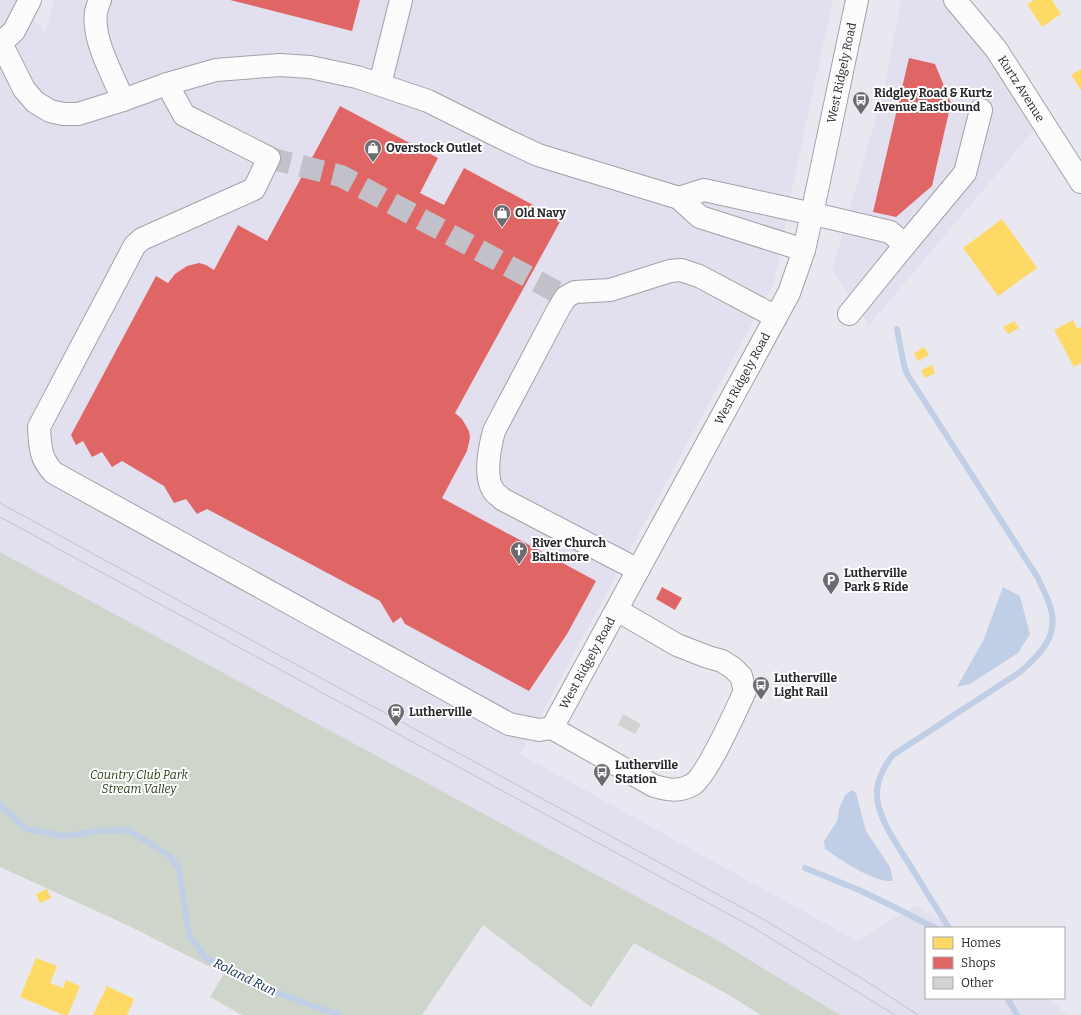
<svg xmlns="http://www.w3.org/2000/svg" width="1081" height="1015" font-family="Bitter,serif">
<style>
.built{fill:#e2dfef}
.green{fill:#ced6cb}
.water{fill:#c0cfe6}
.homes{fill:#ffd966}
.shops{fill:#e06666}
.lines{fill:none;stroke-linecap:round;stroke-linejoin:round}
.stream{stroke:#c0cfe6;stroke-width:6}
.building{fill:#d4d1d3}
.minor-tunnel{stroke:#c2c1c9;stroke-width:22;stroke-dasharray:22 11;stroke-linecap:butt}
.minor-casing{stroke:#a2a1a7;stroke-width:24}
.minor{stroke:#fcfcfd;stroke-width:22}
.tram{stroke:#c4c3c6;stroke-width:1}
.labels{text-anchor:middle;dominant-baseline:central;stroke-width:4;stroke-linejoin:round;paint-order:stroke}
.street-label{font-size:12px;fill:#28272d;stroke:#fff}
.poi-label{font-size:12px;font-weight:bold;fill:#28272d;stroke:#fff;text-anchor:start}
.park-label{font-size:12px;font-style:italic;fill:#2a4314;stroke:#fff}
.water-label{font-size:13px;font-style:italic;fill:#0c2b51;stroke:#fff}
</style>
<rect width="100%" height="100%" fill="#e9e8f0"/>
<!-- built -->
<path class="built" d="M0,0H17L45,33L54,0H833L792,189L774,283L520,754L857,941L916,905L954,928H926V998H1048L1068,1015H840L717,940L0,552Z
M901,0H955L1039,124L869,325L832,271L884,89Z"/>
<!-- green -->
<path class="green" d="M0,552L717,940L840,1015H761L729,995L634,943L591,1007L483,925L422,1015H242L210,997L224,974L129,926L0,867Z"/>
<!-- water -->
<path class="water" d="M1003,587L1020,596L1030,634L1018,653L970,684L957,687L983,641Z
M852,790L856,793L866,831L890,867L893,881C874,883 841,860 825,849L824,841L837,821L839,809L845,795Z"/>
<!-- homes -->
<path class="homes" d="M1034,0H1052L1061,14L1042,27L1027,4Z
M1081,69V90L1071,75Z
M1002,219L1037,268L998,296L963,248Z
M1073,320L1077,329L1081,327V363L1074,367L1054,330Z
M1014,321L1019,328L1008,334L1003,327Z
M924,347L929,355L918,361L914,353Z
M932,365L935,373L925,378L921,370Z
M47,889L51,898L40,903L36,894Z
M36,958L57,966L50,983L63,988L66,980L80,986L68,1015H64L20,997Z
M107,986L134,999L127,1015H93Z"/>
<!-- shops -->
<path class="shops" d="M230,0H360L352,31Z
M909,58L935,64L951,103L932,186L896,217L873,212Z
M340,106L438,158L420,193L444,205L464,168L561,220L455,413L462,419L469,431L470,438L467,451L442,498L596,581L567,634L529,691L405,624L401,617L393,623L380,601L207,509L197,514L186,499L174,503L164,486L122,461L112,467L102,452L92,457L83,441L76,445L71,435L156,276L168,283L175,274L187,266L199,263L206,265L214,270L238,225L267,241Z
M662,587L682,598L675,610L656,599Z"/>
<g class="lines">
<!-- stream -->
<path class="stream" d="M897,329L904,365L907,374L1038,578C1041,586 1046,594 1049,603C1061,634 1041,654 1020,672L893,755C885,765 878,777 877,791C875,816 900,849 913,870C925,890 937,909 949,928
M0,805L26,829L64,836L101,831L128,830L170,856L179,869L189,935L206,958L237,975L283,995L339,1015
M805,868L859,890L896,908L935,928
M1007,998L1017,1015"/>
</g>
<!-- building -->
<path class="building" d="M623,714L641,724L635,734L618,725Z"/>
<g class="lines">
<!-- minor-tunnel -->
<path class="minor-tunnel" d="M269,158L341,176L566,297"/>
<defs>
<g id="minor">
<path d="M100,0C98,4 97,8 96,12C92,40 113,75 123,100"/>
<path id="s1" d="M955,0L996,49L1081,182"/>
<path d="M0,41L24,89L35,102L50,111L63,114H78L123,100L167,84L216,70L280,65L310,67L357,77L428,101L502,138L538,155L679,198L700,217L804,250"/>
<path d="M1,43L14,31L30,0"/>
<path d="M167,84L184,115L269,158L254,189L142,239L135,245L39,427C40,446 40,459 54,473L509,724L539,730L552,728L654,786C668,790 679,792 692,785C707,776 736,710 745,691L741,676L733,668L722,661L708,657L677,645L617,610"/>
<path d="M380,84L401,0"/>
<path d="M679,198L704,190L831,218L890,232L905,245L965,173L981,110"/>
<path d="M849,314L905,245"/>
<path d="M638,570L502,499C500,496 495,494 493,490C484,476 490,446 494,431L559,308L566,297L575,292L610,290L670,271L681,270L699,276L776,317"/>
<path id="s2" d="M552,728L789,293L804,250L812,214L857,0"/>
</g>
</defs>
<!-- minor casing -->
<use href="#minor" class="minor-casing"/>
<!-- minor -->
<use href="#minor" class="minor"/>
<!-- tram -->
<path class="tram" d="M0,503L761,918L866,981L918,1015
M0,517L754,928L895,1015"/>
</g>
<!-- icons -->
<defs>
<symbol id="bus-pin" viewBox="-11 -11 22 30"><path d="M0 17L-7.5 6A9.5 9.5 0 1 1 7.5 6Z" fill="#6c6b71" stroke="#fff"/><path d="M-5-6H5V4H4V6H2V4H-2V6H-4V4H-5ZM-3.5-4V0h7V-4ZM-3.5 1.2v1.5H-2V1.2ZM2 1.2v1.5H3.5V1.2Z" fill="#fff"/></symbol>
<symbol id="shop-pin" viewBox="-11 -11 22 30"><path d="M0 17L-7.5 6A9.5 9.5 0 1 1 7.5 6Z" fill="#6c6b71" stroke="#fff"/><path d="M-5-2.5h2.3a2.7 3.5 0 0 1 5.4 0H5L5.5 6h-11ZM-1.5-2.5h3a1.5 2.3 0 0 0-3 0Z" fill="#fff"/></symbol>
<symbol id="church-pin" viewBox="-11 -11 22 30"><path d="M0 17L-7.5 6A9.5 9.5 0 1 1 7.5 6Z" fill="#6c6b71" stroke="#fff"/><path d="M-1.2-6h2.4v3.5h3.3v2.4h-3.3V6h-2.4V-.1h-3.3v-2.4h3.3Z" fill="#fff"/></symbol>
<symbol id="parking-pin" viewBox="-11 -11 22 30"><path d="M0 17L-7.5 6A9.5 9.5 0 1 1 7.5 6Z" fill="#6c6b71" stroke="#fff"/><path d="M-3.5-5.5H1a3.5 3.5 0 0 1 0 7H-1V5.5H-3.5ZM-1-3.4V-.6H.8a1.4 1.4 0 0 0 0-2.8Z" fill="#fff"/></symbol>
<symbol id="station-pin" viewBox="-11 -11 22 30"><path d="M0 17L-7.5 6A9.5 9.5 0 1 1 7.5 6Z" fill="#6c6b71" stroke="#fff"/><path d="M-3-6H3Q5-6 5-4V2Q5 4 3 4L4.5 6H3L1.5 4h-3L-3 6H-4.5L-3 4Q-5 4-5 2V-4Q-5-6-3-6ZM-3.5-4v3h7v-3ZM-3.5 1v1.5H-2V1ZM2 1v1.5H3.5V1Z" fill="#fff"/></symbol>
</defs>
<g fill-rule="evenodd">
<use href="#bus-pin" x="851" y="90" width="20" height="27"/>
<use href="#shop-pin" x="363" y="138" width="20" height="27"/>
<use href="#shop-pin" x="492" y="203" width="20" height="27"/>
<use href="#church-pin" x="509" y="540" width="20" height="27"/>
<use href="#parking-pin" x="821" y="570" width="20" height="27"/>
<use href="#bus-pin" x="751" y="675" width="20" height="27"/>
<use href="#station-pin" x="386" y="702" width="20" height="27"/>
<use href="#bus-pin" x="592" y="762" width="20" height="27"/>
</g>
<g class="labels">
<!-- street labels -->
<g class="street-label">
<text stroke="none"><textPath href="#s2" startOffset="722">West Ridgely Road</textPath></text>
<text stroke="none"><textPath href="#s1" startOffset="111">Kurtz Avenue</textPath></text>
<text stroke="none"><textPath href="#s2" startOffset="398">West Ridgely Road</textPath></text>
<text stroke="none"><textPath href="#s2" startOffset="74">West Ridgely Road</textPath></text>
</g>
<!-- poi labels -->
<g class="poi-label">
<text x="874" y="93">Ridgley Road &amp; Kurtz<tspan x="874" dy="14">Avenue Eastbound</tspan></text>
<text x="386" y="148">Overstock Outlet</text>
<text x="515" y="213">Old Navy</text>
<text x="532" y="543">River Church<tspan x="532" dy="14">Baltimore</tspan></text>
<text x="844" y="573">Lutherville<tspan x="844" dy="14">Park &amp; Ride</tspan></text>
<text x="774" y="678">Lutherville<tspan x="774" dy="14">Light Rail</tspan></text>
<text x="409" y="712">Lutherville</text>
<text x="615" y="765">Lutherville<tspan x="615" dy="14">Station</tspan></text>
</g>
<!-- park labels -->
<g class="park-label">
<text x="139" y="775">Country Club Park<tspan x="139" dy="14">Stream Valley</tspan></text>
</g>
<!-- water labels -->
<g class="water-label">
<text transform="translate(245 977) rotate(26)">Roland Run</text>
</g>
</g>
<!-- legend -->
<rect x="925" y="927" width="140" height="72" fill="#ffffff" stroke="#a9a9ab"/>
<rect x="933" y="937" width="20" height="12" fill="#ffd966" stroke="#a9a9ab"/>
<text x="961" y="947" font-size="12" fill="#28272d">Homes</text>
<rect x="933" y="957" width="20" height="12" fill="#e06666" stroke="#a9a9ab"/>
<text x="961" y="967" font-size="12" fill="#28272d">Shops</text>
<rect x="933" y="977" width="20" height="12" fill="#d4d1d3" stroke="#a9a9ab"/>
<text x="961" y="987" font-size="12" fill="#28272d">Other</text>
</svg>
